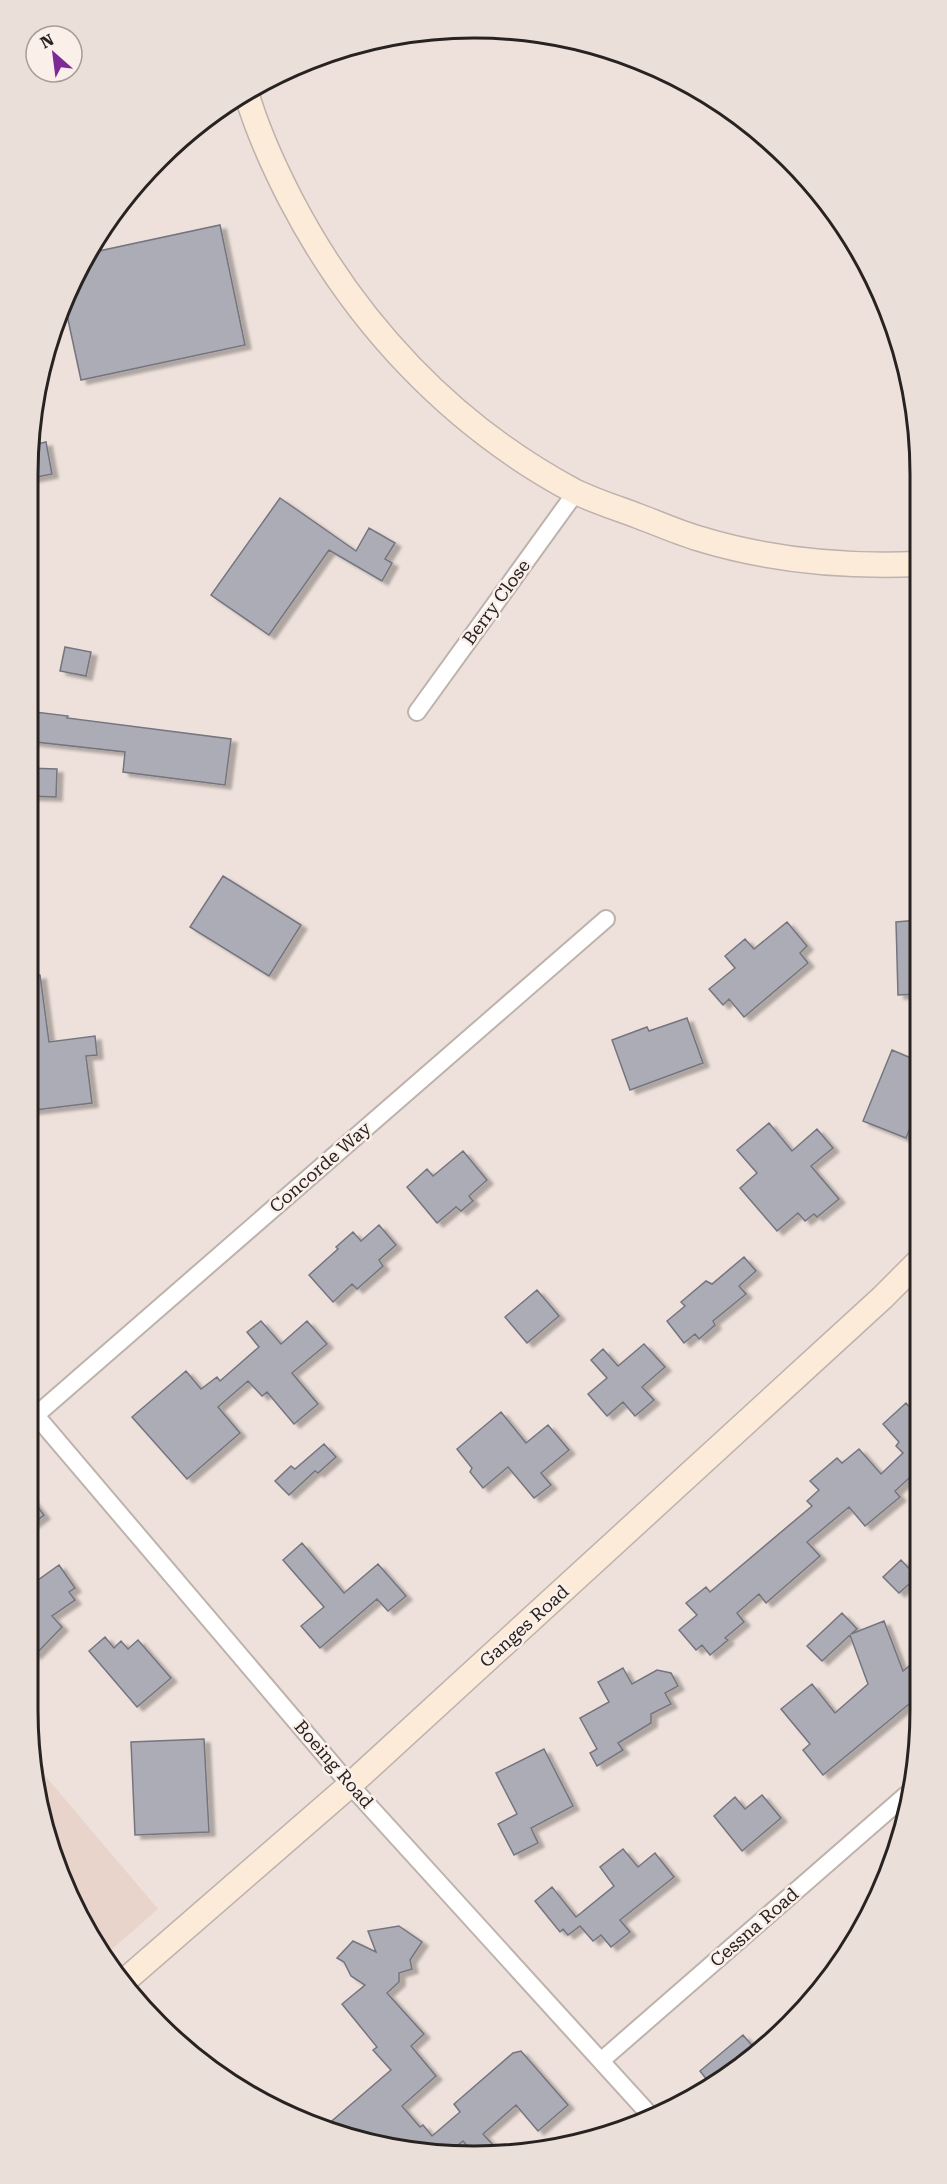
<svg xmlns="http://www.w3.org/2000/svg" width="947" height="2184" font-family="'Roboto Serif',serif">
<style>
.built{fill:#e8d4cb}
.building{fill:#acacb6;stroke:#75757f;stroke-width:1.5;filter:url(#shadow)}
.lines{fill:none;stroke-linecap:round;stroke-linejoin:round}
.street-casing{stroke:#beb2ad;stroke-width:20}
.secondary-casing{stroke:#beb2ad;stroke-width:27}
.street{stroke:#fff;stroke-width:16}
.secondary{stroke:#fcebd9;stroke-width:24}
.labels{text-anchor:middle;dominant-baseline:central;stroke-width:5;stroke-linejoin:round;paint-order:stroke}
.street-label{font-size:18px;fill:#282321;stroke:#fbefe9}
.rim{fill:none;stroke:#282321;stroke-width:3}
</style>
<defs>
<filter id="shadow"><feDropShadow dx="6" dy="4" stdDeviation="1.5" flood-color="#0004"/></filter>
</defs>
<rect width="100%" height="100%" fill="#eee1dc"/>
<!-- built -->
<path class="built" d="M36,1765L158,1909L103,1957L87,1933L51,1854Z"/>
<!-- building -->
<path class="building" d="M220,225L245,345L81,380L64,301L85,254Z
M46,442L52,474L27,479L32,445Z
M280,498L356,551L369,528L395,543L385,559L392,563L382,581L329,550L269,635L211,595Z
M65,647L91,652L86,676L60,671Z
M27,711L68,716L67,718L231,739L225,785L123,772L125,752L27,741Z
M27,768L57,769L56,797L27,796Z
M223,876L301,925L269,976L190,927Z
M918,920V994L898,995L896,922Z
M787,922L807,946L800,953L808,963L744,1017L729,999L723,1005L709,989L735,968L725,956L745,939L754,949Z
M40,975L49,1042L95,1036L97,1055L86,1056L92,1103L27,1111V977Z
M687,1018L703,1063L630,1090L612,1040L647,1027L649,1031Z
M892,1050L918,1061V1108L906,1138L863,1121Z
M769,1123L792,1151L817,1129L833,1148L811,1166L839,1199L817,1217L814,1214L805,1221L798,1213L777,1231L740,1188L757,1173L737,1150Z
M463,1151L487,1180L469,1196L473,1201L461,1211L456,1207L437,1223L407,1187L427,1169L433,1176Z
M379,1225L396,1245L379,1260L383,1266L357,1289L352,1284L333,1302L309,1275L338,1249L336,1247L353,1232L361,1241Z
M744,1257L756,1271L739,1286L746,1294L713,1321L715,1325L699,1339L695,1334L684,1343L667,1321L685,1306L681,1302L706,1281L712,1284Z
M537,1290L559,1316L527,1343L505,1317Z
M261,1321L281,1344L307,1321L327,1344L292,1373L318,1404L294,1424L267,1392L262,1396L248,1381L218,1407L240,1433L187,1479L132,1417L186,1371L201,1389L217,1377L220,1381L259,1347L247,1332Z
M644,1344L665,1367L642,1387L654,1400L635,1416L623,1402L607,1416L588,1394L607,1378L591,1360L603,1349L618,1366Z
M906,1403L919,1418V1469L895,1491L900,1497L865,1526L849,1507L807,1542L820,1556L766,1603L759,1594L737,1613L744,1622L725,1638L728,1640L710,1655L702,1645L696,1650L679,1630L697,1615L686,1603L706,1587L710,1592L812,1506L807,1501L819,1490L810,1481L837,1458L842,1463L859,1449L881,1474L903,1453L896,1446L899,1442L883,1424Z
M501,1412L526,1443L548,1425L569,1450L541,1473L551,1485L534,1498L508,1467L483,1488L470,1472L472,1468L457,1449Z
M324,1444L336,1457L318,1473L315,1471L289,1495L275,1481L291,1466L295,1469Z
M27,1493L44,1515L27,1528Z
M302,1543L344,1593L378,1564L406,1596L388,1611L377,1599L320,1648L301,1626L324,1607L283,1560Z
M901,1560L917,1577L899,1593L883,1577Z
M59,1565L75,1588L69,1592L75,1600L52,1616L62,1627L35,1655L27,1647V1588Z
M842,1613L857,1629L851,1634L884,1621L903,1671L920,1657V1695L823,1775L803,1750L810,1744L781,1709L812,1684L835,1713L868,1684L850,1635L822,1661L807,1646Z
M105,1637L114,1648L121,1641L128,1649L138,1640L171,1678L137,1707L89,1651Z
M623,1668L632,1684L657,1670L671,1673L678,1686L665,1693L671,1704L651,1714V1723L618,1743L623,1750L597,1766L590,1753L597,1749L580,1718L609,1702L598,1682Z
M204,1739L209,1832L135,1835L131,1742Z
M544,1749L573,1806L531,1828L538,1843L514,1855L498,1824L517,1814L496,1773Z
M762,1795L781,1818L742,1851L714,1816L735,1797L745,1809Z
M623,1849L638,1867L655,1853L674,1877L620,1920L630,1932L611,1947L601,1935L593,1941L580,1926L568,1935L563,1929L560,1932L535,1901L552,1887L576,1917L614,1886L600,1867Z
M399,1926L422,1942L410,1960L412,1969L399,1973V1982L387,1993L424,2034L411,2046L436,2076L402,2106L420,2127L423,2125L432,2136L460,2112L454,2104L513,2053L521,2051L568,2105L538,2131L516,2105L483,2134L494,2146L482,2156L477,2157L463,2141L447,2154L387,2148L326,2126L391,2070L373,2050L377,2047L342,2004L365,1985L351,1976L344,1962L337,1958L353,1941L376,1952L368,1931Z
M743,2035L755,2049L711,2085L700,2071Z"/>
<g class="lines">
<defs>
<path id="street" d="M417,712L576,492
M27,1405L350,1785L650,2115
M35,1416L606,919
M602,2060L906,1795"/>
<path id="secondary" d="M246,92C257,130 273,165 291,200C355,323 452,426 574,491C594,501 617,508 638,516C657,523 677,532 697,538C768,560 843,567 917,564
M122,1983L350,1785L882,1298L919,1261"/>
</defs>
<!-- street casing -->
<use href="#street" class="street-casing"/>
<!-- secondary casing -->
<use href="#secondary" class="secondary-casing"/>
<!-- street -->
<use href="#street" class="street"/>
<!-- secondary -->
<use href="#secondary" class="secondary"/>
</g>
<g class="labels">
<!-- street labels -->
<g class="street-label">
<text transform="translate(496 602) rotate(-54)">Berry Close</text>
<text transform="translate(320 1167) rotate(-41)">Concorde Way</text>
<text transform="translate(524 1626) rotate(-42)">Ganges Road</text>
<text transform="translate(334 1764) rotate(49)">Boeing Road</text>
<text transform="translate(754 1927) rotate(-41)">Cessna Road</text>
</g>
</g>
<!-- crop -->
<path d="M0 0H947V2184H0ZM474 38H474A436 436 0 0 1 910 474V1710A436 436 0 0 1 474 2146H474A436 436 0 0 1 38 1710V474A436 436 0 0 1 474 38Z" fill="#eadfd9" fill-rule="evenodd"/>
<path class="rim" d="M474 38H474A436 436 0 0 1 910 474V1710A436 436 0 0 1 474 2146H474A436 436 0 0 1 38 1710V474A436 436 0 0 1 474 38Z"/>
<!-- north arrow -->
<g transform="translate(54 54) rotate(332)"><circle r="28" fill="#fbefe9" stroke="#a79d99" stroke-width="1.5"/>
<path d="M0-4.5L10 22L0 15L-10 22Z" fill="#7e2998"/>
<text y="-9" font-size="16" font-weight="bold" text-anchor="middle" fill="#282321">N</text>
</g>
</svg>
